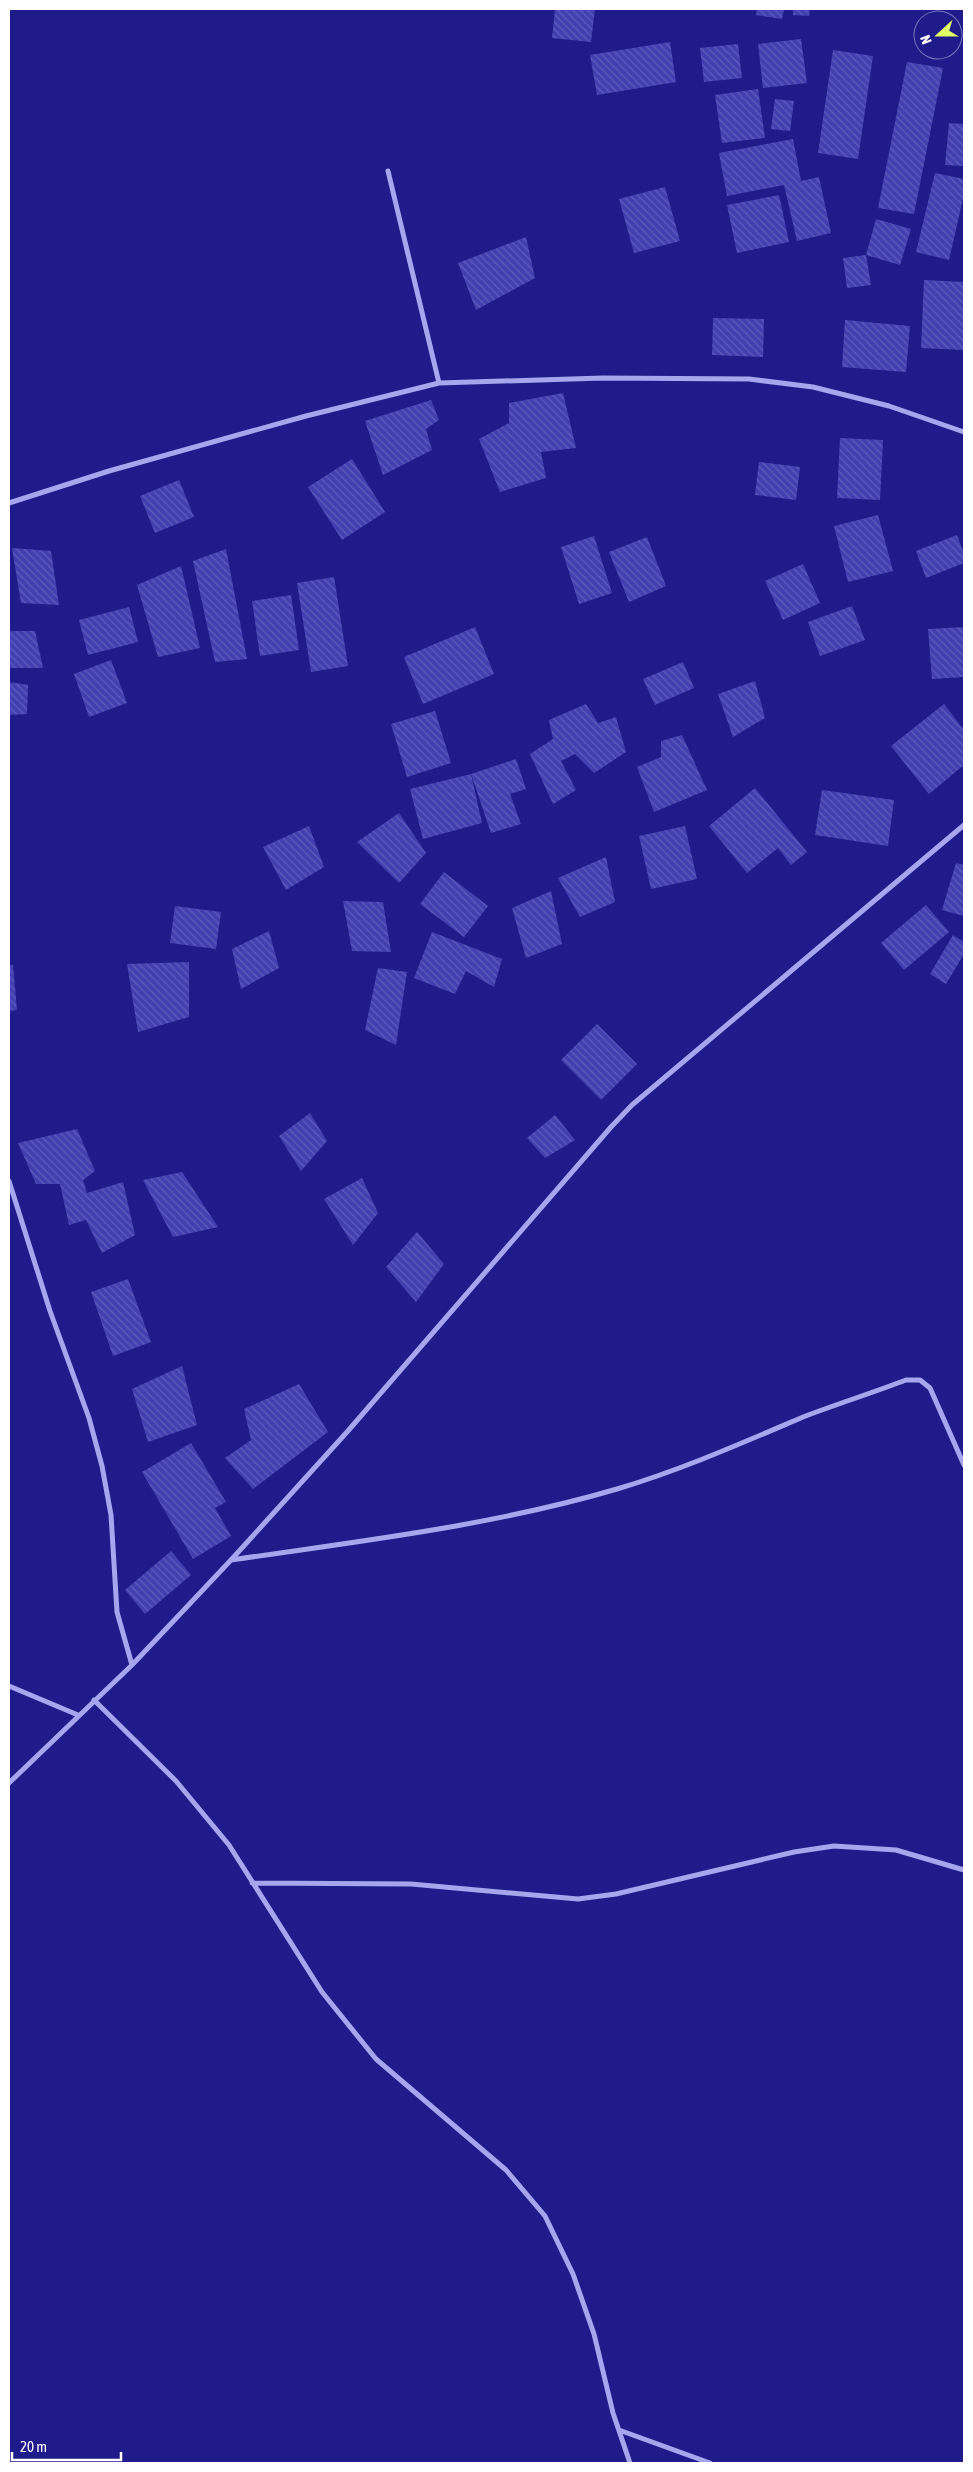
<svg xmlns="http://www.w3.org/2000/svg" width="973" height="2472" font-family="'Asap Condensed',sans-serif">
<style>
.building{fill:url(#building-back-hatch)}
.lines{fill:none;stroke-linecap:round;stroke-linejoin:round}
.minor{stroke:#a7a5ed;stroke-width:5}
</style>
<defs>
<pattern id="building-back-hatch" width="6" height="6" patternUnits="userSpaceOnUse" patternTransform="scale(1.25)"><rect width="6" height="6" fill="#423fb1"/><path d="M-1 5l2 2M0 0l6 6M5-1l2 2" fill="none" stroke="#5e5cbd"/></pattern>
</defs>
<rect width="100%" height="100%" fill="#1f1b8a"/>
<!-- building -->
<path class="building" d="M555,9H595L591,42L552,38Z
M757,9H784L782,19L756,15Z
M793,9H810L809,16L793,15Z
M801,39L807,83L763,88L758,44Z
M670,42L676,82L597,95L590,55Z
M738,44L742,78L704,82L700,48Z
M833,50L873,56L858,159L818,153Z
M907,62L943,68L914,214L878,208Z
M758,89L765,138L722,143L715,95Z
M775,99L794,101L790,131L771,129Z
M949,123L964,124V166L945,165Z
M793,139L801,181L819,177L831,233L797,241L784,185L727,196L719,153Z
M935,173L964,179V194L949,260L916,252Z
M665,187L680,241L634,253L619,199Z
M779,195L789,242L737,253L727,205Z
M876,219L911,229L900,265L866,255Z
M526,237L535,278L476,310L458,263Z
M866,255L871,285L847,288L843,258Z
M924,280L964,282V350L921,348Z
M713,318L764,319L763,357L712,355Z
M845,320L910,326L906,372L842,367Z
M563,393L576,448L541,452L546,478L500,492L479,439L509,423V403Z
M431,400L439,420L426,429L432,450L383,475L365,421Z
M840,438L883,440L880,500L837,498Z
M352,459L385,512L342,540L308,487Z
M759,462L800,467L796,500L755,495Z
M179,480L194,517L155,533L140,496Z
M878,515L893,571L848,582L834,526Z
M957,535L964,554V563L926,578L916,551Z
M594,536L612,593L579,604L561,547Z
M647,537L666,586L629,602L609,552Z
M12,548L51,551L59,605L21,603Z
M226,549L247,659L215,662L193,561Z
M803,564L820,603L783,620L765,581Z
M181,566L200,648L158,657L137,585Z
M334,577L348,666L311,672L297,583Z
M291,595L299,650L260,656L252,601Z
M852,606L865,640L820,656L808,622Z
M129,607L138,642L88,655L79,620Z
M475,627L494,674L423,704L404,657Z
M964,627V677L932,679L928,629Z
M9,631H35L43,668H9Z
M111,660L127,703L89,717L74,674Z
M683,662L694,688L655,705L643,679Z
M755,681L765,718L733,737L718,694Z
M9,682L28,685L27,714L9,715Z
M586,704L598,723L616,717L626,752L594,773L575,754L561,761L576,790L553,804L530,754L553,739L549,720Z
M944,704L964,730V765L929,794L891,746Z
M435,711L451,763L407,777L391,724Z
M682,735L707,790L654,812L637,767L661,757V741Z
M516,759L526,789L510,794L521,824L491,833L471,774Z
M471,774L482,823L423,839L410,789Z
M755,788L807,852L791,865L778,848L747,873L709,826Z
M822,790L894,800L888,846L815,835Z
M399,813L426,853L399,883L357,842Z
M309,826L324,867L286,890L263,847Z
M685,826L697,879L651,889L639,836Z
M606,857L615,902L580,917L558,878Z
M956,863L964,865V916L942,910Z
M444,872L488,906L464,937L420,904Z
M551,891L562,944L526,958L512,908Z
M343,901L383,902L391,952L352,951Z
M926,905L949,932L904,970L881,943Z
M175,906L221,912L216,949L170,943Z
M269,931L279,968L241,989L232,949Z
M432,932L502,959L494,987L466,971L455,994L414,978Z
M953,935L964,942V954L946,984L930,974Z
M189,962V1017L138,1032L127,964Z
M9,965H13L17,1010L9,1011Z
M378,968L407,972L396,1045L365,1030Z
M597,1024L637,1064L601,1100L561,1060Z
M310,1113L327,1141L301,1171L279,1136Z
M555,1115L575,1140L545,1158L527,1138Z
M77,1129L95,1171L83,1180L87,1193L123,1182L135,1235L102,1253L86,1220L69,1225L60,1184H36L18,1143Z
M182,1172L218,1227L173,1237L143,1180Z
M362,1178L378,1213L353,1245L324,1199Z
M417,1232L444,1264L416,1302L386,1267Z
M128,1279L151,1342L113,1356L91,1292Z
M182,1366L197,1425L148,1442L132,1389Z
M299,1384L328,1432L253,1489L225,1458L251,1440L244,1409Z
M191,1443L226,1502L215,1508L231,1536L193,1559L142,1472Z
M171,1551L191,1575L145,1614L125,1590Z"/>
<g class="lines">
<!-- minor -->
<path class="minor" d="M388,171L439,383
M9,503L109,471L306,416L439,383L603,378L749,379L813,387L889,406L964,432
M9,1181L50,1311L89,1418L102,1466L111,1515L117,1612L132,1665
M231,1560C360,1541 491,1526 617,1489C681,1470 742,1443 803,1417C837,1404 872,1393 906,1380H920L930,1388L964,1465
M9,1686L78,1715
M94,1700L176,1781L229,1845L322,1992L376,2059L506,2170L545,2216L573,2274L594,2334L613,2413L630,2463
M9,1783L132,1665L231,1560L347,1432L611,1127L632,1105L964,825
M252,1883L411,1884L578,1899L616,1894L794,1852L834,1846L896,1850L964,1870
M619,2430L710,2463"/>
</g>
<!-- border -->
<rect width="973" height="2472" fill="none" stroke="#ffffff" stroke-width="20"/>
<!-- north arrow -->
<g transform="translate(938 35) rotate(249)"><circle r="24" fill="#1f1b8a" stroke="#7976b9"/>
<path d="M0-4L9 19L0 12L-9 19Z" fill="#e1fe62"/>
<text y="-8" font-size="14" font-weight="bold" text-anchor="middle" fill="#ffffff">N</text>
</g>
<!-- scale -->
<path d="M12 2452v8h109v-8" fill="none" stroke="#ffffff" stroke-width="2.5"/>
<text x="20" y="2452" font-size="15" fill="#ffffff" stroke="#1f1b8a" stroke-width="4" paint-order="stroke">20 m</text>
</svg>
